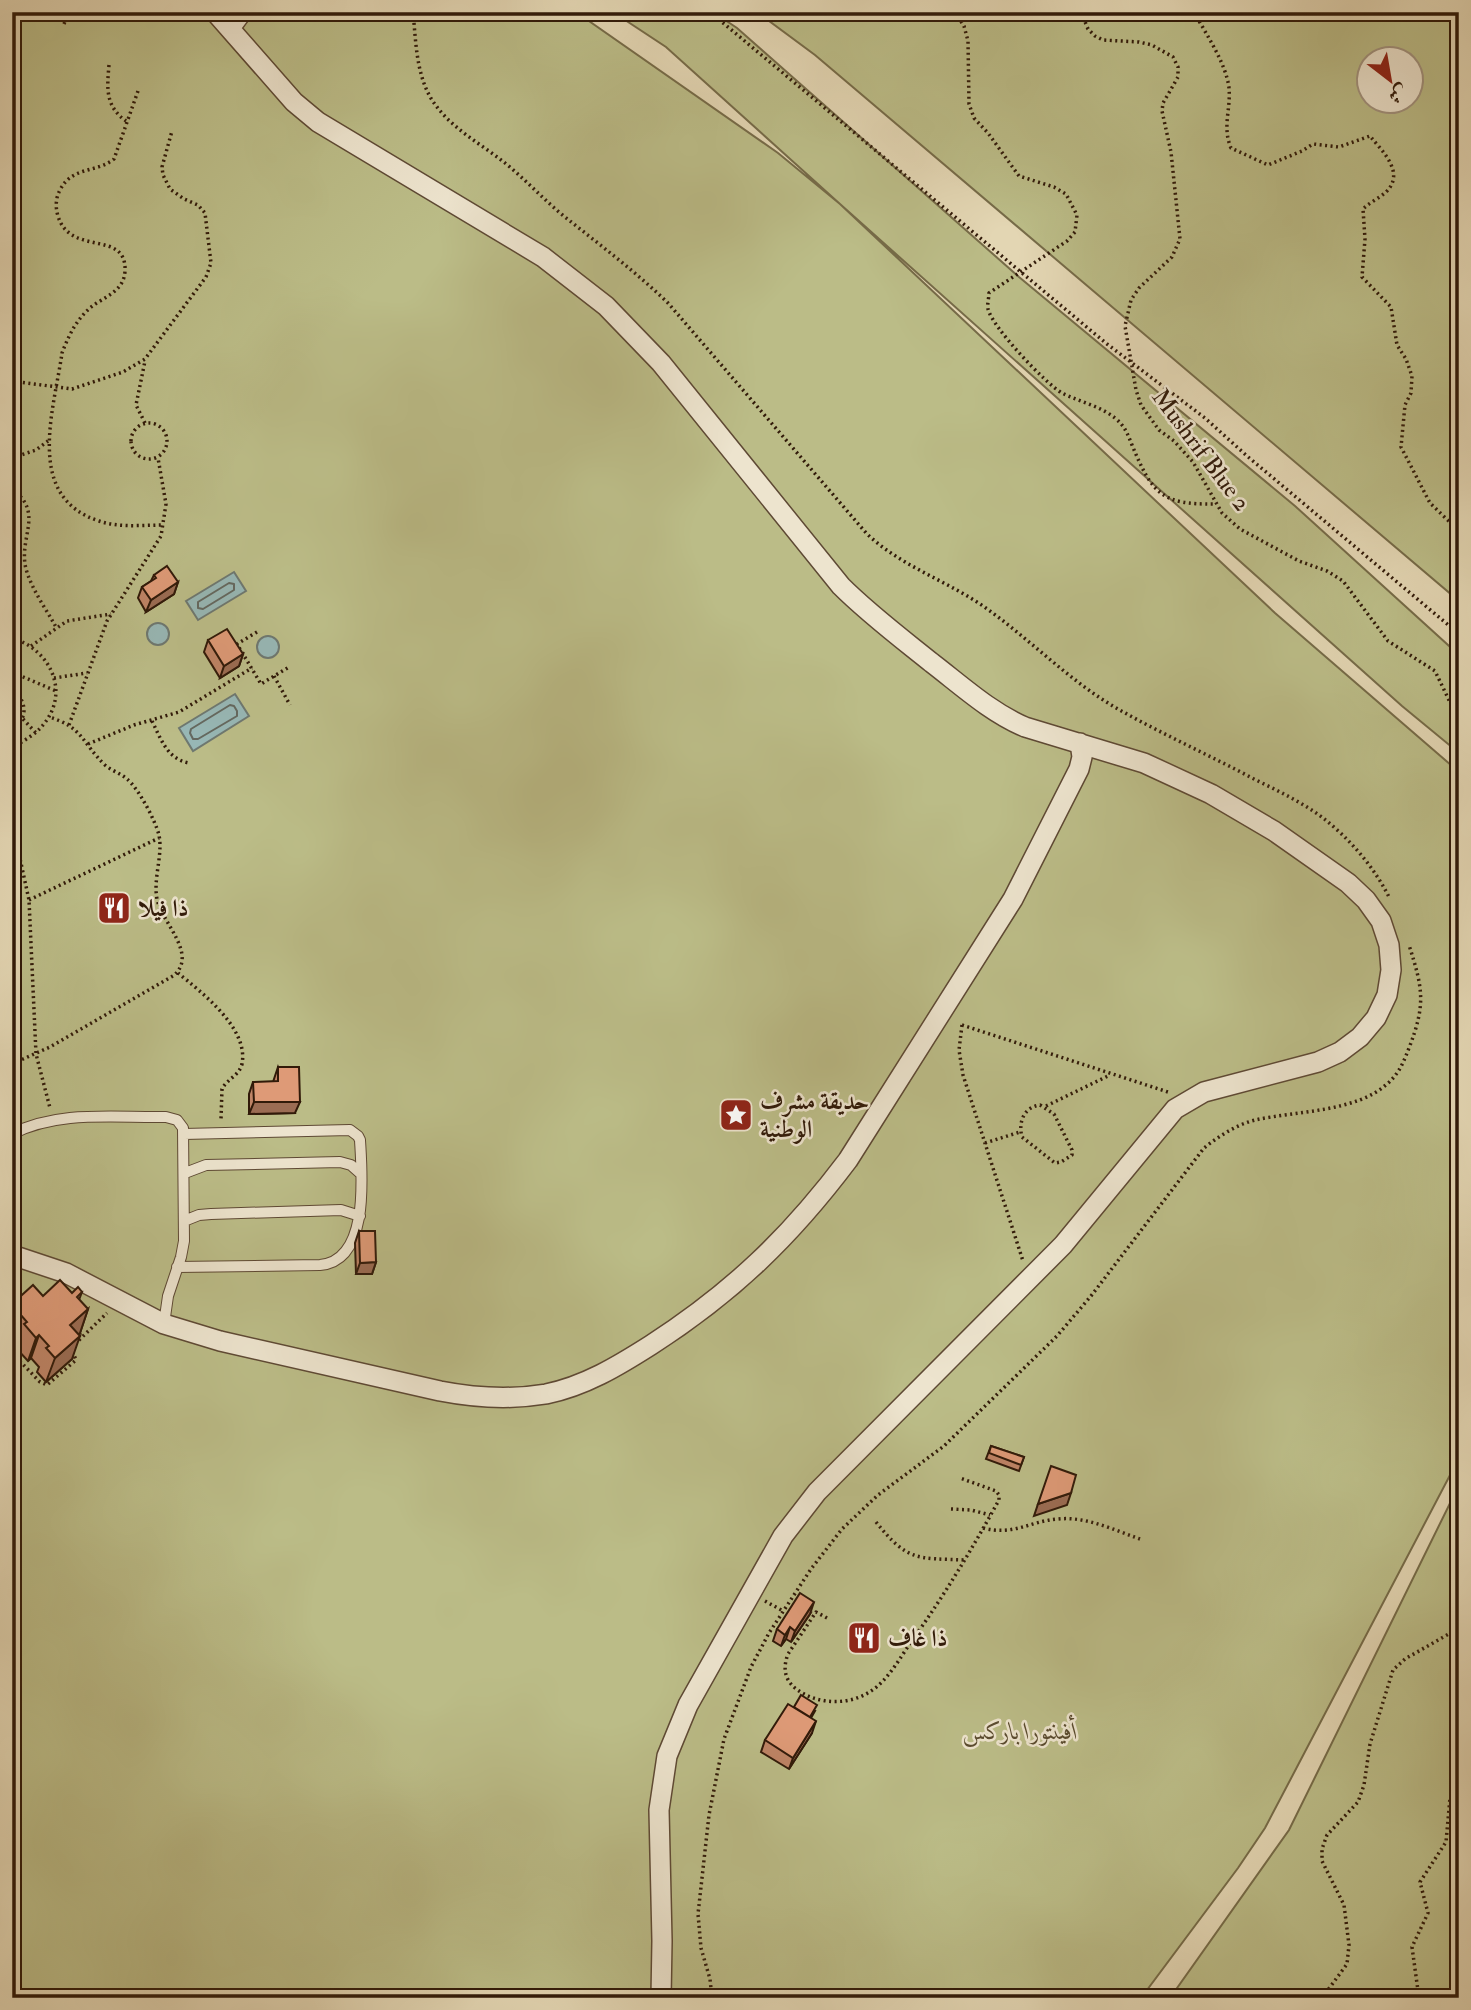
<svg xmlns="http://www.w3.org/2000/svg" width="1471" height="2010" font-family="'IM FELL Double Pica',Amiri,serif">
<style>
.green{fill:#bbbc87;stroke:#766b48;stroke-width:2;fill-rule:evenodd}
.water{fill:#97b7b5;stroke:#6e7870;stroke-width:2}
.lines{fill:none;stroke-linecap:round;stroke-linejoin:round}
.shore{stroke:#64685f;stroke-width:2}
.service-casing{stroke:#5e4934;stroke-width:12}
.minor-casing{stroke:#5e4934;stroke-width:22}
.path{stroke:#311a09;stroke-width:3.5;stroke-dasharray:2 3.5;stroke-linecap:butt}
.service{stroke:#ede4ce;stroke-width:10}
.minor{stroke:#ede4ce;stroke-width:19}
.wall{fill:#bf8466;stroke:#311a09;stroke-width:2}
.shaded-wall{fill:#9b6c53;stroke:#311a09;stroke-width:2}
.building{fill:#de9a77;stroke:#311a09;stroke-width:2}
.labels{text-anchor:middle;dominant-baseline:central;stroke-width:5;stroke-linejoin:round;paint-order:stroke}
.street-label{font-size:24px;fill:#311a09;stroke:#ede4ce}
.poi-label{font-size:24px;font-weight:bold;fill:#311a09;stroke:#ede4ce;text-anchor:start}
.park-label{font-size:24px;font-style:italic;fill:#5a4b2f;stroke:#ede4ce}
</style>
<rect width="100%" height="100%" fill="#e3d6b3"/>
<filter id="stains"><feTurbulence type="fractalNoise" baseFrequency=".00286" numOctaves="4"/><feColorMatrix values="0 0 0 0 .2 0 0 0 0 .09 0 0 0 0 .02 0 0 0 .5 -.17"/></filter>
<radialGradient id="worn" r=".72"><stop offset=".6" stop-color="#630" stop-opacity="0"/><stop offset="1" stop-color="#630" stop-opacity=".3"/></radialGradient>
<!-- green -->
<path class="green" d="M12,12H576L778,153L840,204L666,47L613,12H713L737,28L1019,277L1295,506L1459,655V753L1402,706L840,204L1275,613L1459,772V1458L1265,1828L1238,1868L1141,1998H12Z
M757,12H1459V601L815,55ZM1370,60H1412V102H1370Z
M1459,1485V1998H1170L1289,1830Z"/>
<!-- water -->
<path class="water" d="M234,572L246,591L198,620L186,601Z
M147 634a11 11 0 1 1 22 0a11 11 0 1 1-22 0Z
M257 647a11 11 0 1 1 22 0a11 11 0 1 1-22 0Z
M235,694L249,716L193,751L179,728Z"/>
<g class="lines">
<!-- shore -->
<path class="shore" d="M229,583L234,584V590L203,609L198,608V602Z
M230,705L234,706L237,711V716L198,739H193L190,733L191,729Z"/>
<defs>
<path id="service" d="M12,1134C59,1110 114,1118 166,1117L177,1120L183,1128L184,1241L181,1257L168,1296L164,1324
M185,1173L206,1165L340,1162L351,1165L360,1173
M184,1221L199,1215L211,1214L341,1210L360,1216
M177,1267L320,1265C370,1261 362,1175 360,1140L358,1136L350,1130L184,1134"/>
<path id="minor" d="M215,12L294,102L318,122L543,257L606,306L661,363L841,586C869,614 901,638 932,663C962,686 990,712 1025,727L1144,763L1211,794L1274,831L1348,883L1366,900L1381,921L1389,945L1391,970L1387,995L1376,1018L1360,1037L1340,1052L1318,1062L1204,1092L1175,1109L1063,1245L817,1492L783,1536L688,1705L667,1756L659,1810L662,1941L661,1998
M230,28L242,12
M12,1255L66,1273L164,1324L220,1341L440,1391C476,1398 510,1400 546,1394C585,1386 618,1366 651,1345C733,1292 790,1237 848,1160L1013,899L1079,769L1082,757L1080,743"/>
</defs>
<!-- service casing -->
<use href="#service" class="service-casing"/>
<!-- minor casing -->
<use href="#minor" class="minor-casing"/>
<!-- path -->
<path class="path" d="M413,12C416,42 416,74 432,100C450,128 480,143 505,163C526,180 544,200 565,217C600,245 636,272 668,303L867,534C901,566 945,580 983,606C1029,638 1069,681 1118,709C1162,734 1209,755 1254,779C1278,791 1302,802 1323,818C1350,839 1375,868 1390,899
M710,12L1107,344L1205,418L1247,456L1459,634
M955,12L964,26L968,41L969,104L974,118L988,133L1019,176L1054,187L1066,194L1077,215L1075,232L1067,241L989,293C989,298 987,304 988,309C992,327 1046,384 1062,393C1080,402 1100,406 1115,418C1125,426 1128,435 1132,445C1152,493 1161,505 1215,504
M1081,12L1088,29L1095,36L1103,40L1139,42L1152,45L1173,57L1178,67V77L1163,103L1162,111L1171,152L1180,239L1172,257L1139,288L1131,300L1125,326L1136,390L1141,405L1159,430L1174,441L1193,462L1222,513L1240,529L1299,561L1327,571L1343,581L1388,641L1435,671L1459,721
M1194,12C1206,34 1226,63 1229,88C1231,109 1222,127 1231,148L1268,165L1302,151L1313,144L1339,147L1370,136C1382,151 1405,172 1387,191C1380,198 1370,202 1363,209L1365,239L1362,277L1391,307L1397,345L1406,359L1412,376L1411,393L1405,405L1401,447L1430,503L1459,531
M64,24L69,12
M109,65C107,88 105,106 126,121
M138,91L114,159C97,173 72,166 60,190C56,197 55,207 58,216C70,257 127,229 125,271C124,292 103,297 90,308C76,320 68,337 62,353C54,410 24,497 99,521C119,528 143,525 164,525
M12,381L72,389L123,372L145,359L206,277L211,263L205,213L198,205L184,199L170,189L163,175L162,167L172,131
M131 441a18 18 0 1 1 36 0a18 18 0 1 1-36 0Z
M145,423L136,405L145,361
M12,458L36,450L48,441
M12,489C45,513 18,537 26,569C32,590 46,609 56,627
M257,632L237,644L261,684L289,667
M12,638C50,649 71,692 43,725C35,735 23,741 12,748
M31,646L67,621L111,614
M274,676L290,705
M12,677L21,676L56,691
M54,678L87,673
M12,694L21,699C27,711 24,721 12,728
M23,719L36,733
M152,721C161,739 167,759 189,763
M69,725L107,621L161,536L166,504L158,458
M88,744L134,725L179,712L252,668
M12,822L29,900L36,1054L50,1108
M29,900L159,838
M178,973C201,992 249,1028 242,1064C239,1076 227,1079 222,1089L221,1119
M962,1025L959,1050L963,1075L1023,1261
M962,1025L1168,1092
M12,1064L50,1047L173,976C199,955 162,923 157,899C153,878 163,856 159,835C155,820 139,789 127,779C120,773 112,771 105,765C82,743 83,727 49,717
M1040,1105L1054,1114L1072,1150V1155L1061,1162L1055,1163L1022,1137C1018,1122 1024,1107 1040,1105Z
M1046,1106L1110,1075
M985,1143L1020,1132
M75,1344L107,1313
M12,1353L40,1382L47,1385L76,1360L72,1350
M951,1509L971,1510L990,1515
M876,1522C908,1562 917,1558 966,1560
M983,1528C1014,1536 1030,1521 1058,1519C1087,1516 1116,1531 1143,1540
M765,1601L783,1611
M827,1618L816,1612L788,1654C783,1667 784,1679 795,1688C816,1705 849,1706 871,1691C888,1680 900,1658 911,1642C944,1596 972,1549 999,1500V1495L996,1491L960,1478
M712,1998L710,1979L701,1948L698,1914L709,1815L724,1739L751,1667L769,1633L811,1569L842,1529L878,1495L944,1446L1057,1336L1091,1296L1204,1148C1219,1136 1236,1125 1255,1120C1296,1111 1356,1112 1387,1084C1399,1074 1404,1061 1409,1048C1426,1004 1423,989 1409,945
M1231,1998H1237
M1322,1998L1347,1964L1349,1945L1344,1905L1322,1861V1849L1327,1835L1358,1802L1364,1785L1370,1744L1393,1670L1405,1659L1459,1628
M1419,1998L1412,1947L1428,1913L1420,1882L1446,1842L1450,1798L1459,1785"/>
<!-- service -->
<use href="#service" class="service"/>
<!-- minor -->
<use href="#minor" class="minor"/>
</g>
<!-- wall -->
<path class="wall" d="M154,575L178,582L174,594L146,612L138,598L142,587L151,581Z
M208,640L243,654L239,666L220,678L204,652Z
M278,1067L295,1113L249,1114V1094L253,1082H273Z
M359,1231L376,1262L372,1274H356L355,1243Z
M82,1292L79,1300L88,1309L80,1333L78,1334L72,1359L46,1382L37,1372L39,1367L31,1358L28,1361L16,1348L17,1344L12,1338V1304L43,1296Z
M991,1446L1024,1457L1019,1471L986,1459Z
M810,1614L791,1642L786,1639L781,1646L773,1641L777,1629Z
M794,1707L815,1711L811,1718L812,1733L789,1769L761,1752L765,1740Z"/>
<!-- shaded-wall -->
<path class="shaded-wall" d="M178,582L174,594L146,612L151,600Z
M243,654L239,666L220,678L224,666Z
M254,1102H300L295,1113L249,1114Z
M376,1262L372,1274H356L360,1263Z
M88,1309L80,1333L62,1348L70,1325Z
M20,1314L12,1336V1330L17,1317Z
M39,1335L31,1358L28,1361L36,1338Z
M80,1336L72,1359L46,1382L55,1358Z
M1071,1493L1067,1505L1034,1516L1038,1504Z
M814,1602L810,1614L791,1642L795,1631Z
M790,1627L786,1639L781,1646L785,1635Z
M816,1721L812,1733L789,1769L793,1758Z"/>
<!-- building -->
<path class="building" d="M167,566L178,582L151,600L142,587L156,578L154,575Z
M227,629L243,654L224,666L208,640Z
M278,1067H299L300,1102H254L253,1082L278,1081Z
M359,1231H375L376,1262L360,1263Z
M60,1280L72,1293L78,1287L82,1292L77,1297L88,1309L70,1325L80,1336L55,1358L46,1348L49,1346L39,1335L36,1338L24,1324L27,1322L20,1314L17,1317L12,1311V1304L33,1285L43,1296Z
M991,1446L1024,1457L1021,1465L989,1453Z
M1051,1466L1076,1475L1071,1493L1038,1504Z
M800,1593L814,1602L795,1631L790,1627L785,1635L777,1629Z
M801,1695L817,1705L810,1717L794,1707Z
M788,1704L816,1721L793,1758L765,1740Z"/>
<!-- icons -->
<defs>
<symbol id="restaurant-square" viewBox="-11 -11 22 22"><rect x="-9" y="-9" width="18" height="18" rx="4" fill="#8f2418" stroke="#ede4ce"/><path d="M-5-6h1v4h1v-4h1v4h1v-4h1v5L-1.5 .5V6h-2V.5L-5-1ZM5-6V6H3V1.5H1.5Q1.5-4 5-6Z" fill="#fff"/></symbol>
<symbol id="sight-square" viewBox="-11 -11 22 22"><rect x="-9" y="-9" width="18" height="18" rx="4" fill="#8f2418" stroke="#ede4ce"/><path d="M0-6L1.8-2.2L6-1.7L2.9 1.2L3.7 5.4L0 3.3L-3.7 5.4L-2.9 1.2L-6-1.7L-1.8-2.2Z" fill="#fff"/></symbol>
</defs>
<g fill-rule="evenodd">
<use href="#restaurant-square" x="95" y="889" width="38" height="38"/>
<use href="#sight-square" x="717" y="1096" width="38" height="38"/>
<use href="#restaurant-square" x="845" y="1619" width="38" height="38"/>
</g>
<g class="labels">
<!-- street labels -->
<g class="street-label">
<text transform="translate(1201 450) rotate(53)">Mushrif Blue 2</text>
</g>
<!-- poi labels -->
<g class="poi-label">
<text x="138" y="908">ذا فيلا</text>
<text x="760" y="1101">حديقة مشرف<tspan x="760" dy="28">الوطنية</tspan></text>
<text x="888" y="1638">ذا غاف</text>
</g>
<!-- park labels -->
<g class="park-label">
<text x="1020" y="1731">أفينتورا باركس</text>
</g>
</g>
<!-- margin -->
<rect width="1471" height="2010" fill="none" stroke="#e3d6b3" stroke-width="42"/>
<rect x="14" y="14" width="1443" height="1982" fill="none" stroke="#311a09" stroke-width="3.5"/>
<rect x="21" y="21" width="1429" height="1968" fill="none" stroke="#311a09" stroke-width="2"/>
<!-- north arrow -->
<g transform="translate(1390 80) rotate(149)"><circle r="33" fill="#ede4ce" stroke="#a2937f" stroke-width="2"/>
<path d="M0-5L12 26L0 18L-12 26Z" fill="#8f2418"/>
<text y="-10" font-size="19" font-weight="bold" text-anchor="middle" fill="#311a09">ش</text>
</g>
<rect width="100%" height="100%" filter="url(#stains)"/>
<rect width="100%" height="100%" fill="url(#worn)"/>
</svg>
